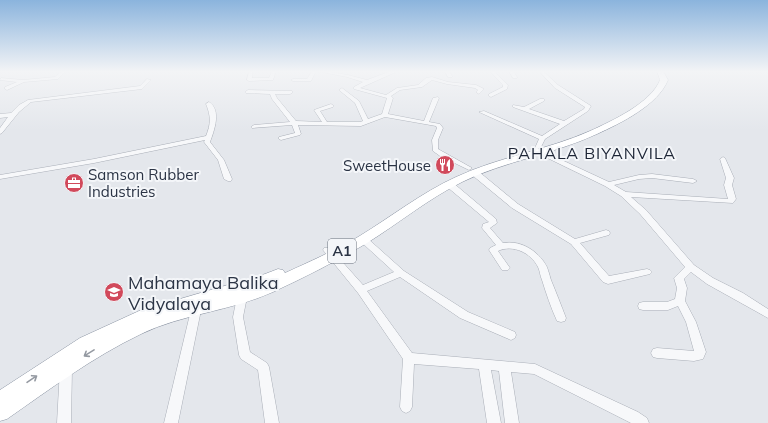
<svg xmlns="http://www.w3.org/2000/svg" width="768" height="423" font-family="Mulish,sans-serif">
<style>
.building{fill:#bbc0ca}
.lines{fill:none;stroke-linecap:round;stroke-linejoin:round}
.minor-casing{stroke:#a9aeb7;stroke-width:1}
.highway-casing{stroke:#8b94a3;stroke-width:1}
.minor{fill:#f7f8fa;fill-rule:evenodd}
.highway{fill:#fff;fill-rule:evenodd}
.oneway{stroke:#959aa2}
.labels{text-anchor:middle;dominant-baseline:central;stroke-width:4;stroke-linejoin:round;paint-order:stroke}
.shield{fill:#f4f6f9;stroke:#676e7b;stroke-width:1}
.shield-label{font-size:14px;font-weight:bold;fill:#2b3445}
.poi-label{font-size:15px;fill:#2b3445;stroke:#f4f6f9;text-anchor:end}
.neighbourhood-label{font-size:16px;letter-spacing:1px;fill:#1d2536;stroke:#f4f6f9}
.near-poi-label{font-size:18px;fill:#2b3445;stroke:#f4f6f9;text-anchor:start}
</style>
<rect width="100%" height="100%" fill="#e4e7ec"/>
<!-- building -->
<path class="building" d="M445,160L454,164L455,165L444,170L436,164Z"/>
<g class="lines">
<defs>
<path id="minor" d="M62,71H66L58,79L24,82L7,90L5,89V87L17,82L0,80L1,78L23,80L55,77Z
M249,71H253L252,78H269L272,71H276L273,80L249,81L247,80Z
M312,71H316L311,81H293L291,80L293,79H307Z
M317,71H325L348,75L367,80L391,71H396V72L360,88L386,95L397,88L418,85L426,78L432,77L448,82L476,85L484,89L479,94L476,92L478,90L475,88L447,84L432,80L422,87L400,90L391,96L393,98L388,114L424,121L433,98L438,97L439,98L429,122L440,124L443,128L438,140V149L472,168L469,170L467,169L440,156L433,151L432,140L437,128L436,126L385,117L361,126L298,125L301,134L300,135L281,140L279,139V137L295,133L292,125L252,128L251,127L254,125L290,122L272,99L270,94L246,93L245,92L248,90L292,91V93L290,94H275L277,98L296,121L322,122L314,110L331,104L334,106L333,107L320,111L327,122H360L363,121L355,103L339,90L342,88L359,101L368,119L382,114L387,98L354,89V87L363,82L347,77Z
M445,71H449L452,76V77H448Z
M490,71H494L508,85L507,89L491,97L489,96V94L503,87V85Z
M509,71H513L517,77V78H513Z
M539,71H543L558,85L591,106L588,111L545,139L541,147L538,149L609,182L639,175L652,174L693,179L697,181L693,183L652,178L639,179L614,185L626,192L728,199L724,185L726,178L720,159L723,157L725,158L734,178L732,185L736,199L733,203L631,197L646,210L694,265L713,278L743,293L768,309V318L707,284L691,272L684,279L687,288L685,301L696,322L706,352L703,359L694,361L657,358L653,357L651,353L653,349L657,348L694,351L686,322L678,306L668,310H643L639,309L638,306L639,303L643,302H667L675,299L677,288L674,278L685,267L640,214L621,196L605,186L531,150V148H535L539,139L479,112L484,111L542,136L560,124L513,107V105L524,107L540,99H544V101L529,109L564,121L584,109L585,107L555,88Z
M147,79L151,80L142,89L31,102L19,112L2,133L0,134V128L8,117L0,118V114L11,113L19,105L28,100L140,86Z
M209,102C222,110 214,131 210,142L224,160L232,179L231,181H228L224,179L218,160L204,142L205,140L94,163L0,179V175L94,159L206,136C211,124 211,116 206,104Z
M472,171H478L518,204L575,239L606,230L609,231L610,233L609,235L580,243L609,276L647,269L650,270L652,272L650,274L608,284L603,282L571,244L512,208L472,175L471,173Z
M446,182H452L496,219L497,223L490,228L503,243C519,240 535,249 544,262C548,267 549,274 551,280C556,292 561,305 566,318L565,321L561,322L557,321C551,308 546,293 542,280C540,276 540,271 538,267C531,253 513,244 498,251L510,268L508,270H502L489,250L490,248L496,245L482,228L483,224L489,222L446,186L445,184Z
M363,236L366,237L404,271L468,312L515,332L516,335L515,338L511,340L460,318L400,277L367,291L412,353L535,364L638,412L647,418L649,423H631L534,374L511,372L519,423H505L499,371L491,370L501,423H487L479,369L414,364L412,407L410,411L406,413L402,411L400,407L403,359L358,293L323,250L324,248H330L363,285L394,272L360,241L359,239Z
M242,293L246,294L247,297L243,317L250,352L267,363L269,367L279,423H265L258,370L241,359L239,355L233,317L237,297L238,294Z
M196,306L200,307L201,310L178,423H164L191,310L192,307Z
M66,363L70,364L72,368L71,423H57L60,368L62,364Z"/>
<path id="highway" d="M657,71H663L668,80C658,105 621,123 597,134C554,154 505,161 462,182C428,199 399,223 367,243C337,261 305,277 273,292C231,311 182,314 141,334C93,357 50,389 7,419L0,421V390L80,338L139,311L265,274L278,269L283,270L285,273C309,262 334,251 358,237C391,217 421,193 456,177C499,157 547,150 590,131C612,121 651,103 660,80Z"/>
</defs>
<!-- minor casing -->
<use href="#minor" class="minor-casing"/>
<!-- highway casing -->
<use href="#highway" class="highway-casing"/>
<!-- minor -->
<use href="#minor" class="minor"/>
<!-- highway -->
<use href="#highway" class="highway"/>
</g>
<!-- one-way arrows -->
<defs><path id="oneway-shaft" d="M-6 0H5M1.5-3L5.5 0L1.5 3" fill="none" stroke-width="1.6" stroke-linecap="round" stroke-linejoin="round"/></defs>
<g class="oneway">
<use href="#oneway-shaft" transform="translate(89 353) rotate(148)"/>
<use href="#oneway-shaft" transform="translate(32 379) rotate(-34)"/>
</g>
<!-- sky -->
<linearGradient id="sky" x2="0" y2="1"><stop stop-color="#8bb4dd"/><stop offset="0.55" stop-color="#f3f4f6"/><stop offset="1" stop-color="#f3f4f6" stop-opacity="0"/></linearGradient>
<rect width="768" height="130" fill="url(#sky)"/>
<!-- icons -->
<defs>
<symbol id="restaurant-disc" viewBox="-11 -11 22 22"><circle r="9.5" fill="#d1495b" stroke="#f4f6f9"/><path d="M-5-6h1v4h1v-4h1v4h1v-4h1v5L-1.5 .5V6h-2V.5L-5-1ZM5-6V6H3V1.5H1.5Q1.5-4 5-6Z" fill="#fff"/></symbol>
<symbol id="office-disc" viewBox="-11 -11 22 22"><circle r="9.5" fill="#d1495b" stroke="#f4f6f9"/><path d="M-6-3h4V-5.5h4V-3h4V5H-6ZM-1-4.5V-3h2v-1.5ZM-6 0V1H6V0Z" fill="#fff"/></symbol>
<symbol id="school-disc" viewBox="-11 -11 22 22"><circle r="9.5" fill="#d1495b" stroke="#f4f6f9"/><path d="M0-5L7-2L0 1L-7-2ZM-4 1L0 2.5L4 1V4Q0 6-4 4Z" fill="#fff"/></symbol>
</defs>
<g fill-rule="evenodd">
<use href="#restaurant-disc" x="434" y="154" width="22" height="22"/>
<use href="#office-disc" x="63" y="172" width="22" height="22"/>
<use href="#school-disc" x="103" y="281" width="22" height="22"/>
</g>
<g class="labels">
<!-- shield labels -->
<rect class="shield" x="328" y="239" width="28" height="24" rx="3"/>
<g class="shield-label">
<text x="342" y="251">A1</text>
</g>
<!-- poi labels -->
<g class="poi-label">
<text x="431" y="165">SweetHouse</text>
<text x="88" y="174" text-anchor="start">Samson Rubber<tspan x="88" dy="17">Industries</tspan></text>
</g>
<!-- neighbourhood labels -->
<g class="neighbourhood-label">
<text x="592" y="153">PAHALA BIYANVILA</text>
</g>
<!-- near-poi labels -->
<g class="near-poi-label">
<text x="128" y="282">Mahamaya Balika<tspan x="128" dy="21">Vidyalaya</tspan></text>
</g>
</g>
</svg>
